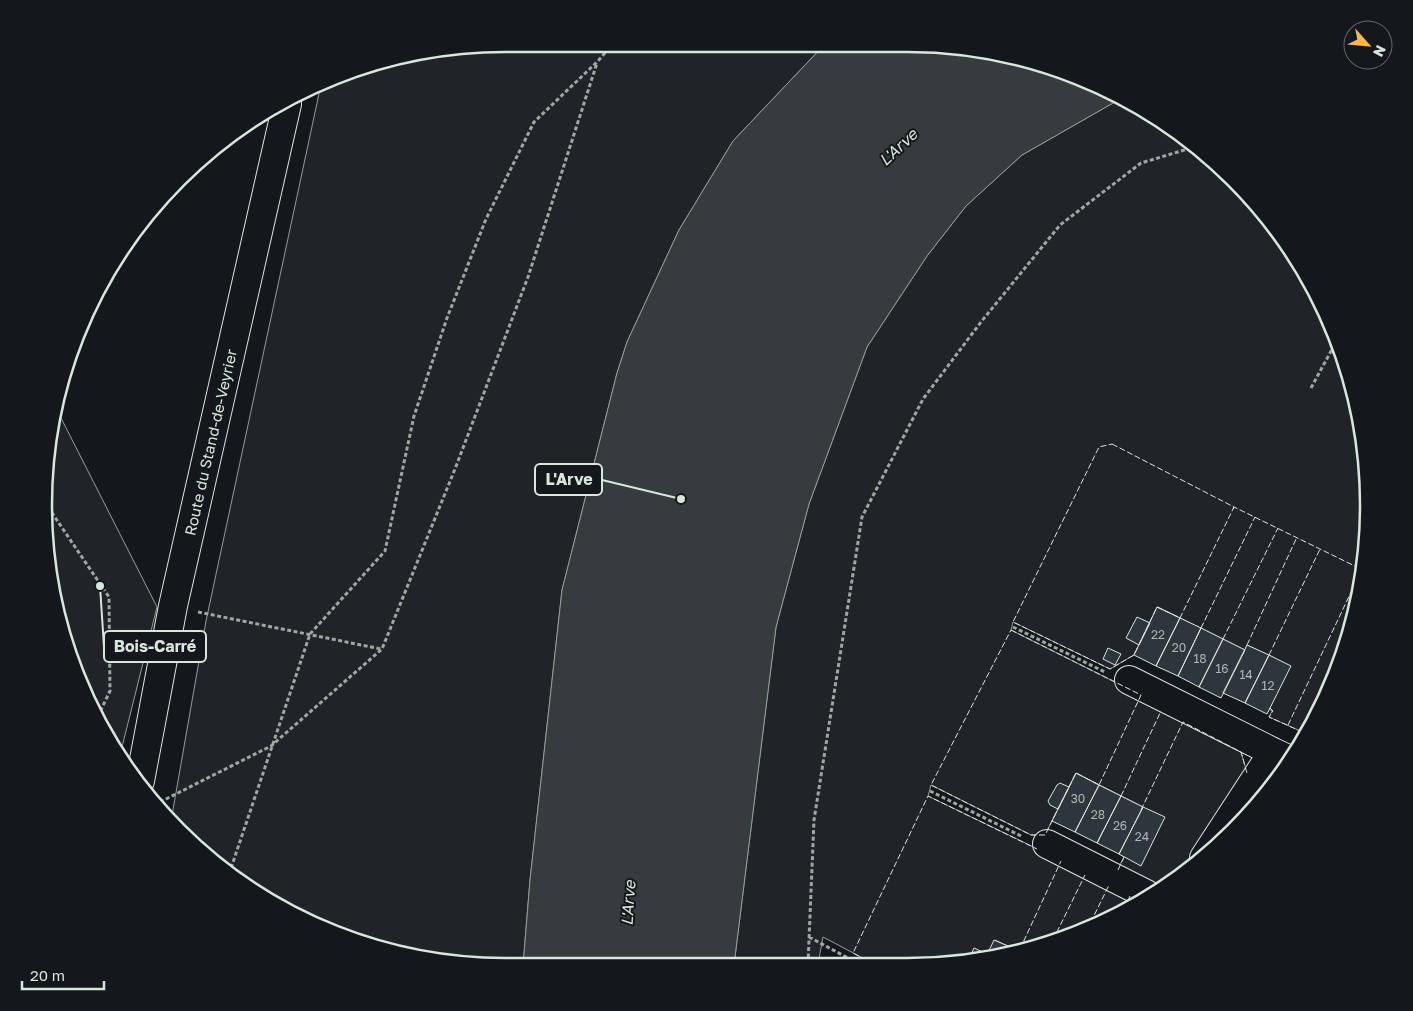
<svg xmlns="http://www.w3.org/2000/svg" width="1413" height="1011" font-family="'Golos Text',sans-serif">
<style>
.green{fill:#202428;stroke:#939e99}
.water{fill:#363b3e;stroke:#939e99}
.building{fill:#2c363c;stroke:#d8e6dc}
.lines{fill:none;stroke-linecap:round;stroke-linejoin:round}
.minor-casing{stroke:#d8e6dc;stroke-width:30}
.major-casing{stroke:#d8e6dc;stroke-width:30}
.path{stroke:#9da8a2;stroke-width:3;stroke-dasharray:4 2.5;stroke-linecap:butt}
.minor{stroke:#14181c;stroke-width:28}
.major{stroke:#14181c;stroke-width:28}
.fence{stroke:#d8e6dc;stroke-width:1;stroke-dasharray:6 2.5;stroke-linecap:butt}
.labels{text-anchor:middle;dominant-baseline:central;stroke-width:4;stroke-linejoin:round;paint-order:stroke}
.number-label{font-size:12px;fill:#adbab4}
.street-label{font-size:15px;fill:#d8e6dc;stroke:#14181c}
.water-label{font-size:16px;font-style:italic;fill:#d8e6dc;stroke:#14181c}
.rim{fill:none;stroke:#d8e6dc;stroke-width:2.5}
.leader{fill:none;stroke:#d8e6dc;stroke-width:2}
.callout-dot{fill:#d8e6dc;stroke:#14181c;stroke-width:2}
.callout{fill:#14181c;stroke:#d8e6dc;stroke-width:2}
.callout-label{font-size:16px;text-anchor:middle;font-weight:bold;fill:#d8e6dc}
</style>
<rect width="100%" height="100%" fill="#14181c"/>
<!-- green -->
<path class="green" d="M505,44H825L733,141L679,230L627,342L617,373L562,590L530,880L523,966H476L386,952L302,920L224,872L171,821L206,621L320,89L386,60Z
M1120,99L1139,106L1255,201L1308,275L1345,357L1365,446L1368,536L1353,625L1321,710L1307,734L1269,717L1272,711L1269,709L1290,666L1247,645L1245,650L1158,607L1134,655L1110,669L1013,622L1011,630L1141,695L1139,700L1241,752L1248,776L1192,865L1151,890L1116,873L1124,857L1119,854L1143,807L1076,773L1045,835H1031L931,785L928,796L1131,894C1113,931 1054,940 1017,950L995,940L985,959L968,963L874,964L823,937L818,964L734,965L776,627L809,504L867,347L927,256L966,206L1022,155Z
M58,412L157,607L121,751L79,682L48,565V445Z
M1278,780L1274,787L1226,838L1261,783Z"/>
<!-- water -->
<path class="water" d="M825,44H908L998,53L1120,99L1022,155L966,206L927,256L867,347L809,504L776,627L734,965L523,966L530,880L562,590L617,373L627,342L679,230L733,141Z"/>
<!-- building -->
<path class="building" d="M1157,607L1180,618L1156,666L1134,655Z
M1137,617L1150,623L1139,645L1126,638Z
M1180,618L1201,628L1178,676L1156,666Z
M1201,628L1223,639L1199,687L1178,676Z
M1223,639L1245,650L1221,698L1199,687Z
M1247,645L1269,655L1245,703L1223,693Z
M1108,648L1121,654L1115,665L1103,659Z
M1269,655L1291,666L1267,714L1245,703Z
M1076,773L1099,785L1075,832L1052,821Z
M1060,783L1069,787L1058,809L1050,805L1048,801L1057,785Z
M1099,785L1121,796L1097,843L1075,832Z
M1121,796L1143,807L1119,854L1097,843Z
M1143,807L1165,817L1141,866L1119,854Z
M994,940L1017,950L985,959Z
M974,948L987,954L985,959L967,963Z"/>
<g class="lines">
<defs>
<path id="minor" d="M1129,680L1273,752
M1047,844L1146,894
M1204,858L1273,752L1288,759"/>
<g id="major">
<path id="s1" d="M140,781L173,606L287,104"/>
</g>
</defs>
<!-- minor casing -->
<use href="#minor" class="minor-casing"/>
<!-- major casing -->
<use href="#major" class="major-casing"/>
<!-- path -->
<path class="path" d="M1311,388L1337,340
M48,507L109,597L110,691L99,714
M198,612L381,649
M1013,627L1105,672
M930,791L1021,836
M160,802L271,746L382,649L455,469L528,277L597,63
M229,874L310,634L385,551L414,416L447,318L486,219L534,122L597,62L613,44
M809,937L859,964
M808,964L814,820L862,517L923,399L981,322L1060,225L1141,163L1191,148"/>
<!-- minor -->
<use href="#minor" class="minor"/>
<!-- major -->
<use href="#major" class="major"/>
<!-- fence -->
<path class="fence" d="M1112,444L1234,507L1180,618L1157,607L1134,655L1110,669L1013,622L1099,447Z
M1233,509L1234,507L1363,570
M1201,628L1255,517
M1011,630L1141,695L1099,785L1076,773L1045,835H1031L931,785Z
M1223,639L1278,528
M1247,645L1297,537
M1269,655L1320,549
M1270,708L1273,711L1269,717L1307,734
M1288,725L1362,569
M1121,796L1161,711
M1141,810L1183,722L1241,752L1247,773
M1118,870L1124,857L1122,856
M1125,907L1130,896
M1087,930L1109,885
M1053,940L1085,875
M1020,949L1061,861
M874,964L853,953L928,796L1037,849"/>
</g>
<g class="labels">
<!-- number labels -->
<g class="number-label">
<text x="1158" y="634">22</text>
<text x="1179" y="647">20</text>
<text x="1200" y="658">18</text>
<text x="1222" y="668">16</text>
<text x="1246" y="674">14</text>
<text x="1268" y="685">12</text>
<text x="1078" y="798">30</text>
<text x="1098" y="814">28</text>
<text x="1120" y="825">26</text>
<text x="1142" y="836">24</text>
</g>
<!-- street labels -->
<g class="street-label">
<text stroke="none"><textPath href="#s1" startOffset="346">Route du Stand-de-Veyrier</textPath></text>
</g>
<!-- water labels -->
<g class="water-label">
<text transform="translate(898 147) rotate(-43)">L'Arve</text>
<text transform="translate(628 903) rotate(-86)">L'Arve</text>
</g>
</g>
<!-- crop -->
<path d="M0 0H1413V1011H0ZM505 52H907A453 453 0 0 1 1360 505V505A453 453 0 0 1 907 958H505A453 453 0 0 1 52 505V505A453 453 0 0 1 505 52Z" fill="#14181c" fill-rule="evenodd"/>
<path class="rim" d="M505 52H907A453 453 0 0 1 1360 505V505A453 453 0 0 1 907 958H505A453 453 0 0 1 52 505V505A453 453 0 0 1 505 52Z"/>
<!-- callouts -->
<path class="leader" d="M681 499L602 480M100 586L104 647"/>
<g class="callout-dot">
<circle cx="681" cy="499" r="5"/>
<circle cx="100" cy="586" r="5"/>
</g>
<g class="callout">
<rect x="535" y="464" width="67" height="31" rx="5"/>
<rect x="104" y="631" width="102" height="31" rx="5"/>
</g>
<g class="callout-label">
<text x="569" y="485">L'Arve</text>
<text x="155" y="652">Bois-Carré</text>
</g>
<!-- north arrow -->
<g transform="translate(1368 45) rotate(117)"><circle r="24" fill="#14181c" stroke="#626a69"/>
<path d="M0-4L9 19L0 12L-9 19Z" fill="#ffb74d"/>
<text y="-8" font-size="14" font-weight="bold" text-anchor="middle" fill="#d8e6dc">N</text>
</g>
<!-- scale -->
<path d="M22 981v8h82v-8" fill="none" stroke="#d8e6dc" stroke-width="2.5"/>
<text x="30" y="981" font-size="15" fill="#d8e6dc" stroke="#14181c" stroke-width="4" paint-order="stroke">20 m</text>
</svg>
